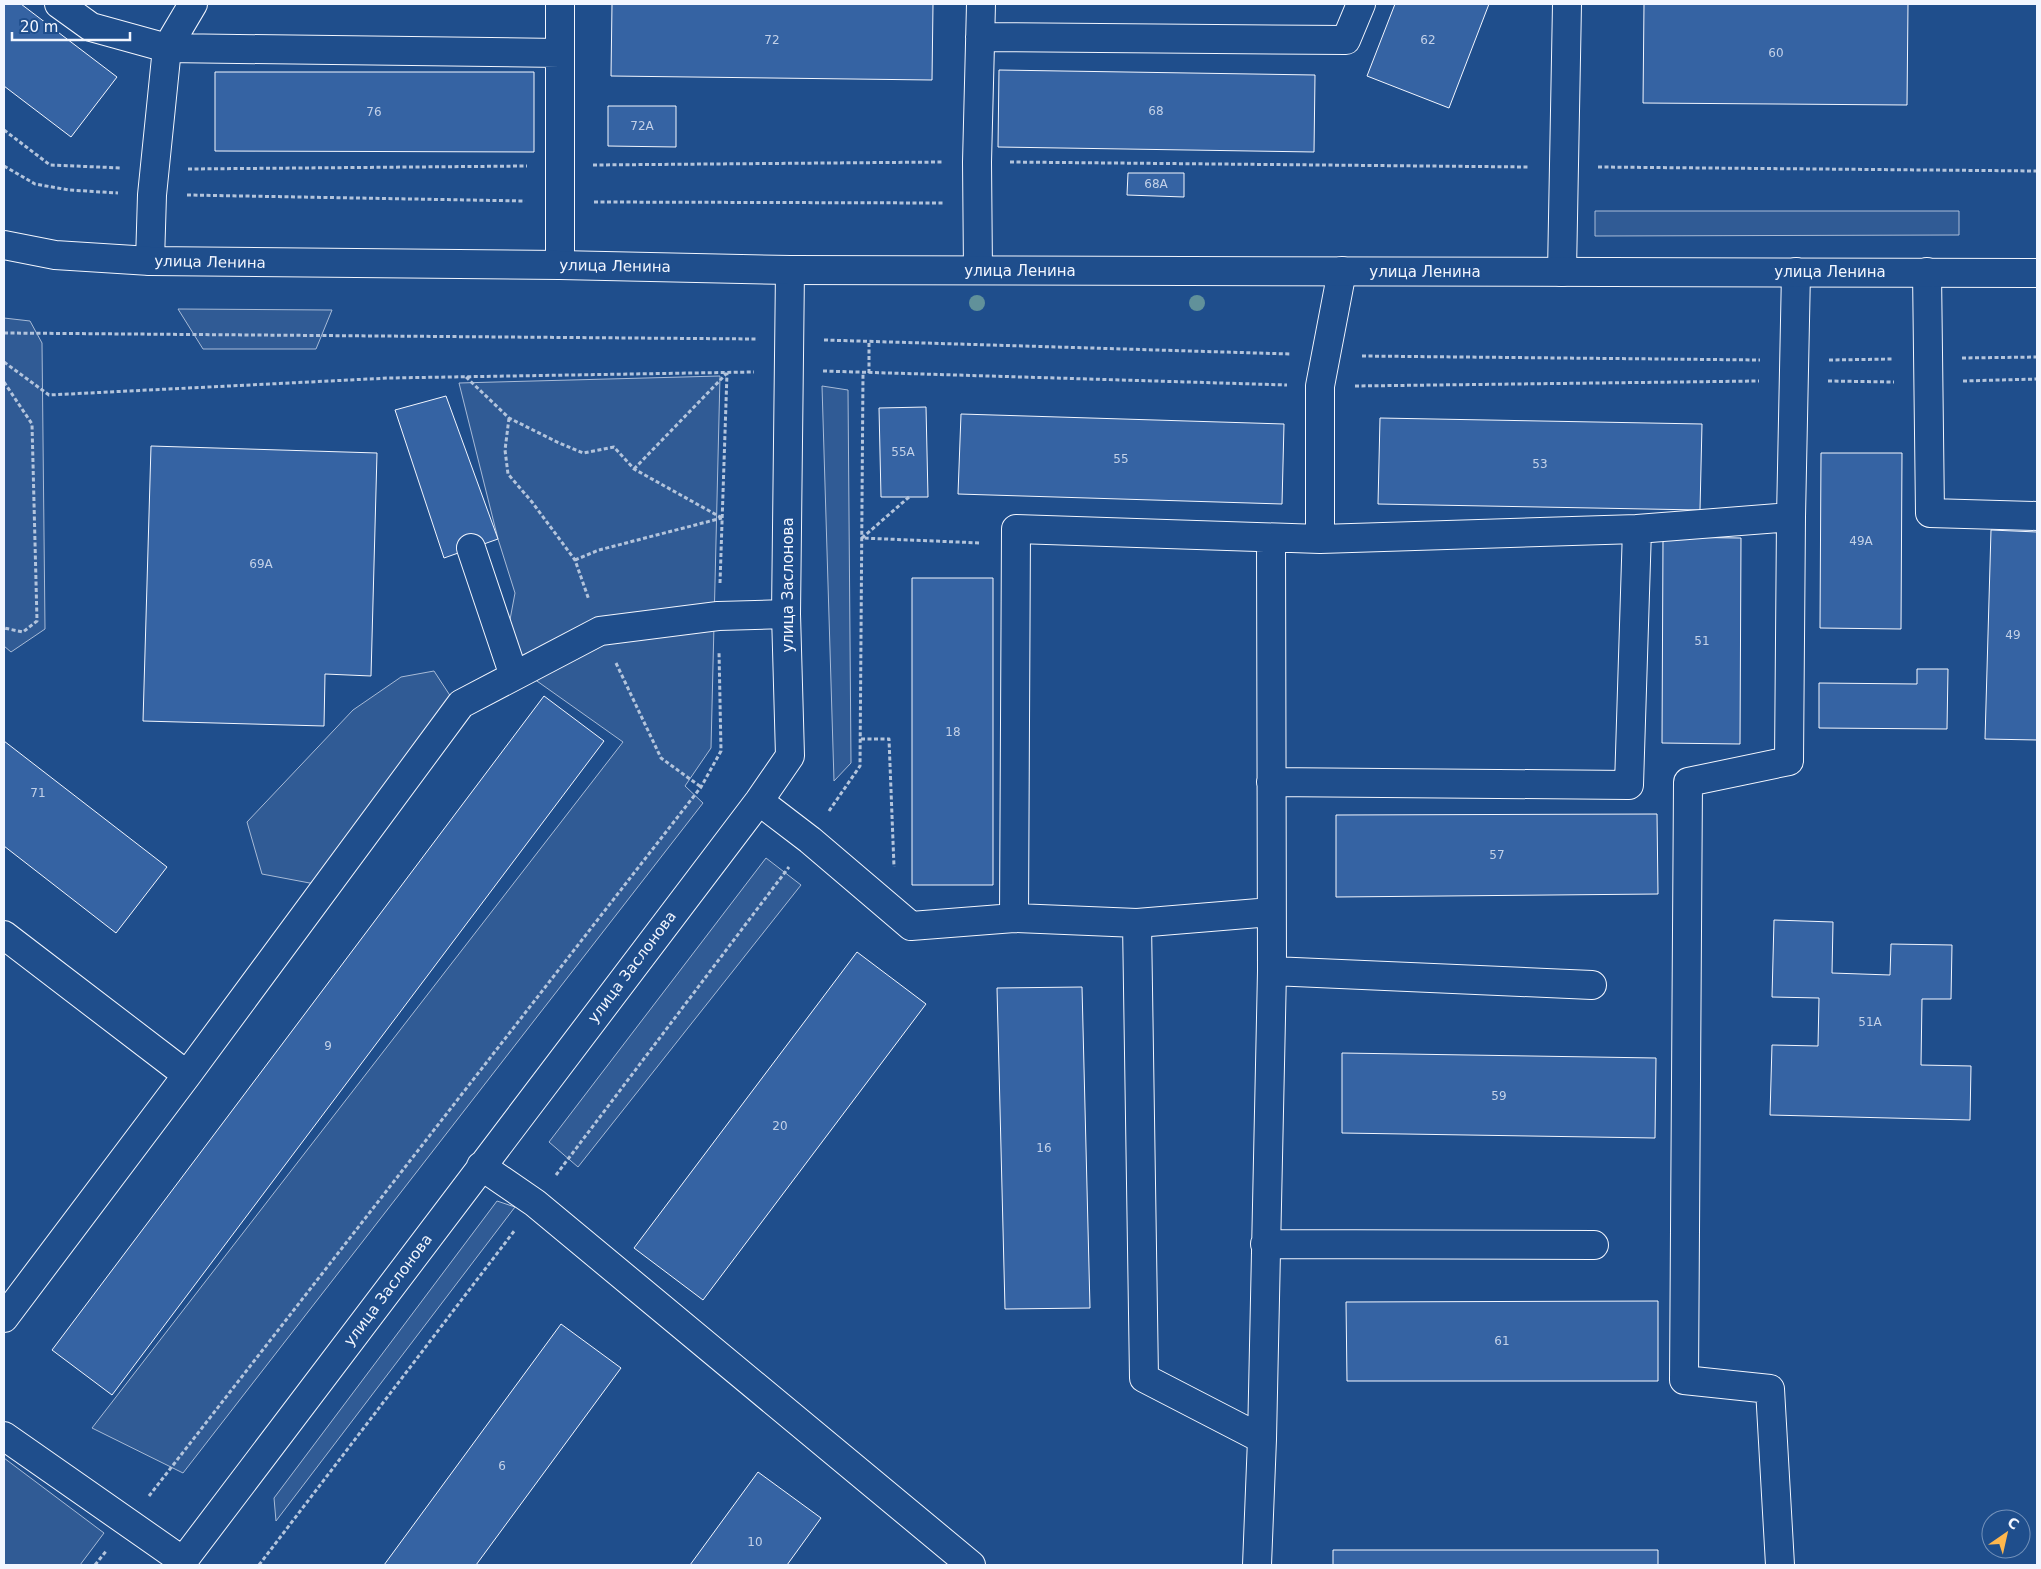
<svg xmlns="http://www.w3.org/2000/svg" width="2041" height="1569" font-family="'DejaVu Sans',sans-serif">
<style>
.built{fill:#305b95;stroke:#a8bbd7}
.building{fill:#3563a3;stroke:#f2f6ff}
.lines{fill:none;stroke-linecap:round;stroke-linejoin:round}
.minor-casing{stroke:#f2f6ff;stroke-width:30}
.major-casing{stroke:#f2f6ff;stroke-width:30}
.path{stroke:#b3c4dc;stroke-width:3;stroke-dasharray:4 2.5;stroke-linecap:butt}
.minor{stroke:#1f4e8c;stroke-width:28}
.major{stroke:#1f4e8c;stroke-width:28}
.tree{fill:#61919a}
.labels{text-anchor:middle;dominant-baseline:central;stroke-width:4;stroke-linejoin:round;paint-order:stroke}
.number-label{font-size:12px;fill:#c3d1e8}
.street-label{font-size:15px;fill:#f2f6ff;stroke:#1f4e8c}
</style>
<rect width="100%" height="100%" fill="#1f4e8c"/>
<!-- built -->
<path class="built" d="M1595,211H1959V235L1595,236Z
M178,309L332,310L316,349H203Z
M4,318L30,321L42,343L45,629L11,652L4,646Z
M720,376L711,748L685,786L703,803L183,1473L92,1428L623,742L503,657L515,593L498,539L459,383Z
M822,386L848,390L851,763L834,781Z
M434,671L451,697L315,884L262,874L247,822L353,710L401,677Z
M766,858L801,885L578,1167L549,1142Z
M497,1201L515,1207L276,1521L274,1498Z
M4,1458L104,1533L80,1565H4Z"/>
<!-- building -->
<path class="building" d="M4,4H21L117,77L71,137L4,86Z
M612,4H933L932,80L611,76Z
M1395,4H1489L1449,108L1367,76Z
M1644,4H1908L1907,105L1643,103Z
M999,70L1315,75L1314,152L998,147Z
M215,72H534V152L215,151Z
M608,106H676V147L608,146Z
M1128,173H1184V197L1127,195Z
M446,396L498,539L444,558L395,410Z
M926,407L928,497H881L879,408Z
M961,414L1284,424L1282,504L958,494Z
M1380,418L1702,424L1700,510L1378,504Z
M151,446L377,453L371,676L325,674L324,726L143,721Z
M1821,453H1902L1901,629L1820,628Z
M1991,530L2037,532V740L1985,739Z
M1663,537L1741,538L1740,744L1662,743Z
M912,578H993V885H912Z
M1917,669H1948L1947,729L1819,728V683L1917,684Z
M544,696L604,741L112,1395L52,1350Z
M4,741L167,867L116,933L4,846Z
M1657,814L1658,894L1336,897V815Z
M1774,920L1833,922L1832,973L1890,975L1891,944L1952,945L1951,999H1922L1921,1065L1971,1066L1970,1120L1770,1115L1772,1045L1818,1046L1819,998L1772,997Z
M857,952L926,1004L703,1300L634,1248Z
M1082,987L1090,1308L1005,1309L997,988Z
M1342,1053L1656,1058L1655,1138L1342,1133Z
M1658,1301V1381H1347L1346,1302Z
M561,1324L621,1368L476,1565H384Z
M758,1472L821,1518L787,1565H690Z
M1333,1550H1658V1565H1333Z"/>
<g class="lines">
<defs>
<path id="minor" d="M59,4L91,27L167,48L560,53V4
M980,37L1346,40L1361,4
M560,53V265
M150,261L152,195L167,48L193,4
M978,270L977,162L981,4
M1562,272L1567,4
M1927,272L1930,513L2037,516
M1637,529L1791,517
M1320,539V386L1342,271
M471,548L514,676
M759,801L810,840L911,926L1014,918L1016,529L1320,539L1637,529L1629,785L1271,782
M1014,918L1137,923L1271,912
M1137,923L1144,1378L1262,1439
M4,935L187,1075
M1272,971L1592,985
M481,1166L535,1203L971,1565
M1265,1244L1594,1245
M4,1318L187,1075L461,704L600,631L718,616L786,614
M4,1436L183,1561
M180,1565L759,801L790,756L786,614L790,270
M1257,1565L1262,1439L1272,971L1271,538
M1780,1565L1770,1389L1684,1380L1688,782L1789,761L1791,517L1796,272"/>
<path id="major" d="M4,245L55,255L150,261L560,265L790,270L2037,273"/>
</defs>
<!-- minor casing -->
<use href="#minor" class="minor-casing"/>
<!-- major casing -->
<use href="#major" class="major-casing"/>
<!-- path -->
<path class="path" d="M4,130L50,165L122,168
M1010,162L1529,167
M593,165L944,162
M4,166L35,184L69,190L118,193
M1598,167L2037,171
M188,169L527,166
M187,195L525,201
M594,202L943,203
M4,333L756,339
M824,340L1290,354
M1362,356L1760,360
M1962,358L2037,357
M1829,360L1893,359
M4,362L49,395L389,378L754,372
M823,371L1287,385
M869,373V341
M466,377L509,418L557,442L583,453L614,447L634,469L722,518
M1828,381L1894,382
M1963,381L2037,379
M4,382L32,424L37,621L23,632L4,628
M1355,386L1759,381
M509,418L505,450L508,474L532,502L575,560L589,600
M634,469L727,373
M909,497L862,538L981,543
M575,560L599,550L722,518
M720,583L727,373
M616,663L661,758L701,787
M861,739H889L894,867
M829,811L860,766L863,373
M556,1175L789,867
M149,1496L701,787L721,751L719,651
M95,1565L107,1550
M259,1565L515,1230"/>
<!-- minor -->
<use href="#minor" class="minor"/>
<!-- major -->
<use href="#major" class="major"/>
</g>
<!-- trees -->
<g class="tree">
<circle cx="977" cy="303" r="8"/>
<circle cx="1197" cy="303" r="8"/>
</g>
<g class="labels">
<!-- number labels -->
<g class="number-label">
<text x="772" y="40">72</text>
<text x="1428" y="40">62</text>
<text x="1776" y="53">60</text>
<text x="1156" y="111">68</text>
<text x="374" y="112">76</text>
<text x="642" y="126">72А</text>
<text x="1156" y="184">68А</text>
<text x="903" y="452">55А</text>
<text x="1121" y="459">55</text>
<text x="1540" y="464">53</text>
<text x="1861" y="541">49А</text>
<text x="261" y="564">69А</text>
<text x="2013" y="635">49</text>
<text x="1702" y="641">51</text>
<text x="953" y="732">18</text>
<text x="38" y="793">71</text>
<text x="1497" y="855">57</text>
<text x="1870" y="1022">51А</text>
<text x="328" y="1046">9</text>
<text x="1499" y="1096">59</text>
<text x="780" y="1126">20</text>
<text x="1044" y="1148">16</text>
<text x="1502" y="1341">61</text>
<text x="502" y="1466">6</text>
<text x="755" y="1542">10</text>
</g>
<!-- street labels -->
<g class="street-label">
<text transform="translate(210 262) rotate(1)">улица Ленина</text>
<text transform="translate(615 266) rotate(1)">улица Ленина</text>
<text x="1020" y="271">улица Ленина</text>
<text x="1425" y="272">улица Ленина</text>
<text x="1830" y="272">улица Ленина</text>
<text transform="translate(788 585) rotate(-90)">улица Заслонова</text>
<text transform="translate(632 967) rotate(-53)">улица Заслонова</text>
<text transform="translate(388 1290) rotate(-53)">улица Заслонова</text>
</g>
</g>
<!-- border -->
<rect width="2041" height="1569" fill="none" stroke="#f2f6ff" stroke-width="10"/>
<!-- north arrow -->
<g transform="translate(2006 1534) rotate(34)"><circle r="24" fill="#1f4e8c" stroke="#7391ba"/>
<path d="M0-4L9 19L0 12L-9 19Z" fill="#ffb74d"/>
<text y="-8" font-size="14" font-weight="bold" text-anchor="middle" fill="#f2f6ff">С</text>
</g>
<!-- scale -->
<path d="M12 32v8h118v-8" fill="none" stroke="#f2f6ff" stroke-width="2.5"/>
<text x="20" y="32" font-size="15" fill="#f2f6ff" stroke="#1f4e8c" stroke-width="4" paint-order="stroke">20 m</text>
</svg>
